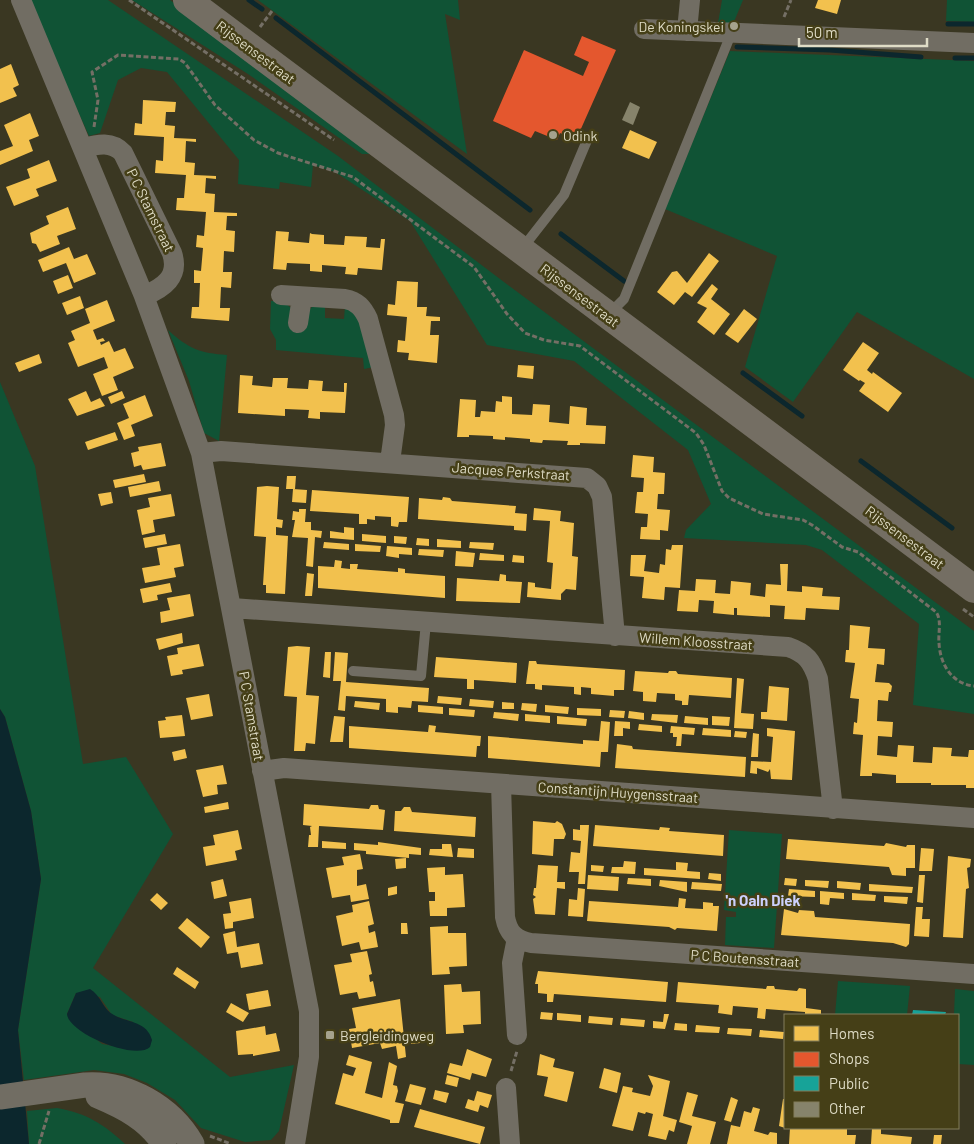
<svg xmlns="http://www.w3.org/2000/svg" width="974" height="1144" font-family="Barlow,sans-serif">
<style>
.green{fill:#105335;fill-rule:evenodd}
.water{fill:#0c272d}
.homes{fill:#f2c14e}
.shops{fill:#e4572e}
.public{fill:#17a398}
.lines{fill:none;stroke-linecap:round;stroke-linejoin:round}
.stream{stroke:#0c272d;stroke-width:5}
.building{fill:#86836b}
.path{stroke:#746f65;stroke-width:3;stroke-dasharray:5 2.5;stroke-linecap:butt}
.service{stroke:#716d63;stroke-width:10}
.minor{stroke:#716d63;stroke-width:20}
.tertiary{stroke:#716d63;stroke-width:25}
.secondary{stroke:#746e63;stroke-width:28}
.poi-dot{fill:#a5a28d;stroke:#453f17;stroke-width:2}
.labels{text-anchor:middle;dominant-baseline:central;stroke-width:5;stroke-linejoin:round;paint-order:stroke}
.poi-label{font-size:14px;fill:#dfdcc6;stroke:#453f17;text-anchor:start}
.street-label{font-size:14px;fill:#dfdcc6;stroke:#453f17}
.neighbourhood-label{font-size:15px;font-weight:bold;fill:#ccd0fc;stroke:#453f17}
</style>
<rect width="100%" height="100%" fill="#3a3722"/>
<!-- green -->
<path class="green" d="M28,0H108L338,156L496,276L974,631V714L913,705L919,624L822,550L806,545L684,538L686,530L711,504L688,450L574,361L487,345L410,221L335,172L313,165L311,187L280,182L279,189L238,184L239,160L167,72L141,68L118,80L100,133L89,136Z
M132,0H170L375,154H362L248,74Z
M258,0H458L460,20L445,14L467,154Z
M722,0H743L731,29H717Z
M947,0H974V22L946,21Z
M730,51L974,61V379L857,312L793,402L745,367L777,256L665,209Z
M271,301H283L291,308L310,309L312,307L325,305V318L344,319L345,306L357,313L374,367L364,369L363,358L276,350V340L270,329Z
M168,330C189,349 200,353 227,355L219,441L204,433L189,381Z
M0,382L35,466L83,764L126,757L173,834L93,968L230,1077L294,1065L279,1131L271,1140L245,1142L201,1128L175,1100L147,1083L124,1074L94,1070L24,1080L18,1030L41,879L31,811L5,717L0,709ZM76,993L100,997L112,1015L133,1022L125,1048L102,1044L67,1014Z
M729,830L782,834L774,948L725,945L726,917H736V912L724,910Z
M838,981L910,986L907,1015H835Z
M955,989L974,991V1065L958,1064V1015H954Z
M57,1108C86,1113 104,1124 125,1144H29L27,1111Z"/>
<!-- water -->
<path class="water" d="M0,709L5,717L31,811L41,879L18,1030L29,1144H0Z
M90,989C101,995 103,1010 114,1015C128,1023 147,1021 152,1040L150,1047C135,1061 68,1033 67,1014L76,993Z"/>
<!-- homes -->
<path class="homes" d="M818,0H841L837,14L815,8Z
M11,64L19,85L13,88L17,96L0,103V69Z
M143,100L176,102L175,112H166L165,125L175,126L174,138L196,139V142L186,141L185,162L195,163L194,175L216,176V179L206,178L205,193L215,194L214,212L237,213V216H227L226,230L235,231L234,252L224,251L223,272H232L231,288L221,287L220,308H230L229,321L191,318L192,307H199L200,283H194V270L201,271L203,248L196,247L197,235L204,236L206,212L176,210L177,198H184L186,175L155,173L156,160L163,161L164,137L134,135L135,123L142,124Z
M30,113L39,136L29,140L33,151L0,165V151L13,146L4,125Z
M630,130L657,142L649,159L622,148Z
M49,160L57,181L36,189L39,196L14,206L6,187L30,178L27,169Z
M68,207L76,229L57,236L60,244L40,252L36,244L32,243L30,233L49,224L46,216Z
M276,231L289,232L288,241L309,243L310,233L312,234L324,235V244L344,245L345,236L367,237L366,247L380,248L381,239H385L382,270L358,268L357,275L345,274L346,267L322,265V272L310,271V264L287,263L286,270L273,269Z
M69,247L74,259L87,254L96,274L74,283L66,263L43,272L38,260Z
M709,253L719,261L692,297L685,292L674,305L657,292L672,272L677,271L687,283Z
M68,275L73,288L58,294L53,281Z
M397,281L418,282L417,307H427L426,316L440,317V321H431L430,335H439L437,363L408,360L409,353L397,352L398,340L405,341L407,317L387,315L388,304L395,305Z
M712,284L718,289L711,299L730,314L714,335L697,322L707,308L697,303Z
M80,296L84,308L67,315L62,303Z
M107,300L115,321L93,330L97,340L103,338L105,341L100,342L101,345L109,341L114,352L125,348L134,368L113,377L118,390L102,396L93,374L108,368L104,357L78,367L68,343L75,340L71,331L90,323L85,309Z
M744,309L757,319L738,343L725,334Z
M863,342L879,353L867,370L872,374L873,372L902,393L888,412L859,391L865,383L860,380L859,381L843,370Z
M39,354L42,363L19,372L15,363Z
M518,365L534,366L533,379L517,377Z
M240,375L253,376L252,385L272,387L273,378H288L287,388L308,389L309,380L323,381L322,391L344,392V383H347L345,413L320,412V419L308,418L309,410L285,409V416L238,413Z
M86,391L91,402L100,398L105,406L77,416L68,399Z
M122,391L125,398L111,404L108,397Z
M145,395L153,416L131,425L135,436L124,440L117,423L129,418L123,404Z
M502,396L512,397V414L532,415L533,404L550,405L549,422L569,424L570,406L587,408L586,425L606,426L605,444L580,443V445H567L568,441L543,440L542,443L530,442V439L505,437V440L493,439V436L469,435V437H457L460,399L476,400L475,417H480L481,411L495,412L496,401L502,402Z
M115,432L118,440L88,450L85,442Z
M161,443L166,466L143,470L141,465L134,467L131,453L139,451L138,447Z
M633,455L654,457L653,472L665,473L664,494H658L657,509L670,510L668,531L660,530V540L640,539L641,527H647L648,514L635,513L637,492H643L644,478L631,477Z
M144,474L146,482L115,488L113,480Z
M287,476H296L295,489H286Z
M159,481L161,491L130,497L128,487Z
M267,486L279,487L277,519L283,520L282,528L276,527V535L288,536L285,594L266,593V585H263L266,537L254,536L257,487Z
M293,489L307,490L306,503L292,502Z
M312,490L409,497L407,522H399L398,527L391,526V517L375,516V520L367,519V524H359V514L310,511Z
M111,492L113,503L101,506L98,494Z
M171,494L175,516L153,520L155,532L142,535L137,510L150,507L148,498Z
M443,497L450,498L452,501L516,506L515,513L527,514L526,531L514,530V526L418,519L419,498L442,500Z
M534,508L561,511L560,521L574,523L572,556L578,557L576,590L566,589L561,594V600L527,597L528,582L535,583V587L551,589L553,563L547,562L550,521L533,520Z
M299,509H306L305,522H311V530L322,531L321,538L315,537L313,567L306,566L308,538L292,537L295,520H292L293,511L299,512Z
M344,527L354,528V540L330,538V531L344,533Z
M165,534L167,544L145,548L143,538Z
M362,534L386,536V543L362,541Z
M394,536L407,537L406,544L394,543Z
M417,538L429,539V546L416,545Z
M437,539L461,541V548L437,547Z
M324,542L349,544V550L323,548Z
M470,542L494,543L493,550L469,548Z
M180,544L184,566L174,568L176,577L145,583L142,568L160,565L157,548Z
M355,544L381,546L380,552L355,551Z
M672,545H683L680,588L665,587L664,600L642,598L644,577L630,576L631,555H646L644,571L659,573L660,564L665,565L666,549L671,550Z
M387,546L412,548V555L399,554V558L386,556Z
M419,549L444,550L443,557L418,555Z
M456,551L475,553L473,567L455,566Z
M480,553L504,555V561L479,560Z
M513,555L524,556V563L512,562Z
M335,560L342,561L341,568L350,569V564H358L357,569L398,572V568L405,569V573L445,576V598L318,588V566L334,567Z
M780,564H788L787,591L802,592V586L823,588L822,596L840,597L839,610L806,608L805,620L784,619L785,606L770,605V617L737,615V608H734V615L713,613L714,601L699,600L698,612L677,611L679,590L695,591L696,579L716,580L715,593L730,594L731,581L751,583L750,595L765,597L766,584L781,585Z
M307,573L314,574L312,596H305Z
M500,574L506,575V581L522,582L520,603L456,601L457,578L499,581Z
M170,583L172,592L157,595L158,600L143,603L140,589Z
M190,594L194,616L161,623L160,612L170,610L167,598Z
M850,625L870,627L868,648L885,649L884,665L877,664L875,682L889,683L892,686L891,692H889L888,701L878,700L877,721L893,722L892,737L878,736L877,755L897,757L898,745L914,746L913,762L932,763L933,747L952,748L951,756L968,757L969,750H974V788H966V785H931V783H896V775L872,773V776H860L863,735L853,734L854,722L857,723L859,699L850,698L855,663L845,662L846,650H849Z
M182,633L183,643L159,650L156,639Z
M199,644L204,666L182,670L183,674L171,676L167,656L178,654L177,648Z
M297,646L310,647L306,695L319,696L315,744L306,743L305,751H294L297,697L284,696L288,647Z
M325,652H331L330,678L323,677Z
M335,652L348,653L346,682L429,688L428,702L412,701L411,708L398,707V713L386,712V699L346,696L345,711L338,710L341,681H333Z
M436,657L517,663L516,683L474,680V689H467V679L434,677Z
M529,661H536L537,664L625,670L624,690H614V696L591,694V688L581,687V695L574,694V687L542,685V690L535,689V684H526Z
M635,671L668,673L669,671H676L678,674L732,678L731,698L689,695L688,705H682V701L675,700V694L657,693L656,702L643,701V692L633,691Z
M737,678L744,679L741,713L754,714L753,729L734,728Z
M769,686L789,688L787,721L761,719V712H767Z
M209,694L213,716L191,720L186,698Z
M438,696L462,698L461,705L437,703Z
M470,699L494,701L493,708L469,706Z
M355,701L380,703L379,710L354,707Z
M502,702L514,703V709H502Z
M522,703L537,704L536,712L521,710Z
M418,705L443,707V714L418,712Z
M545,705L569,707L568,714L545,712Z
M449,708L475,710L474,717L449,715Z
M577,708L601,709V716L577,715Z
M610,710L625,711L624,718L609,717Z
M629,711L644,713V720L628,718Z
M494,712L519,714L518,721L493,718Z
M525,714L550,716V723L525,721Z
M652,714L678,715L677,723L651,720Z
M182,715L185,736L160,738L158,721L166,720L165,717Z
M334,716L345,717L343,742H330Z
M557,716L587,719L586,726L557,724Z
M685,716L708,718V725L684,723Z
M712,716L730,717L729,726L712,725Z
M601,721L610,722L608,752H601L600,767L488,758V736L583,744V740L599,741Z
M615,721L630,722V729L623,728V736H614Z
M639,724L662,726V732L638,730Z
M429,725L436,726L435,732L481,736L480,746H477L476,757L349,748V726L428,732Z
M671,726L695,728L694,735L682,734L681,746H676L677,737H673V733H670Z
M703,728L731,730V737L702,735Z
M767,728L795,731L792,780L771,779L770,769L768,772L757,768V774L750,773L751,761L771,762L773,737L767,736Z
M735,731L747,732L746,738L734,737Z
M753,733L759,734L758,757H751Z
M617,744L632,746L633,749L746,757L745,777L615,768Z
M185,749L187,758L174,761L172,752Z
M223,765L227,784L217,785L218,794L203,797L196,770Z
M228,802L229,809L205,813L204,807Z
M304,804L369,809L371,805H378L379,809L385,810L383,830L319,826L318,847H308L309,835H311L310,827L312,826L303,825Z
M404,807H410L412,812L476,817L475,837L394,831L395,811H401Z
M533,821L555,823L557,821L562,824L566,834L564,839H554L553,856L532,854Z
M580,825H589L585,884H578L579,872H569L571,852L580,853L581,841L573,840V829L580,830Z
M595,825L659,830L660,827L670,828L669,831L724,835L723,856L593,846Z
M238,830L242,849L235,851L237,860L206,866L203,847L215,845L213,835Z
M788,839L884,846L886,843L906,847L907,845H915V868H906V876L892,875L889,867L786,859Z
M322,841L346,843V849L322,848Z
M378,842L421,848V855L409,854V858L366,854V851L354,850V843L378,845Z
M442,844H451L453,857L429,855L430,849H442Z
M458,848L474,849V858L457,857Z
M921,848L934,849L932,871H919Z
M360,854L363,869L357,870V886L366,884L369,899L351,902L350,895L332,898L326,868L344,865L342,857Z
M948,856L971,859L970,867L967,868L969,888L966,889L963,938L943,937Z
M406,858V868L396,869L395,859Z
M624,861L636,862L635,874L611,873L612,867H623Z
M676,862L688,863L687,871L700,872V879L644,875V868L676,870Z
M538,865L558,866L557,882H565V889L557,888L555,915L535,914L533,899L536,897L533,895L534,888H536Z
M591,865L604,866L603,872L591,871Z
M445,867V875L463,874L465,907L447,908V916H430L429,901H435V892H429L427,868Z
M709,873L721,874V881L708,879Z
M588,875L619,877L618,891L587,889Z
M919,875H925L923,903L917,902Z
M628,878L651,879V886L627,884Z
M785,878L797,879L796,886L784,885Z
M223,879L227,896L214,899L211,882Z
M660,880L687,882V892L659,886Z
M805,880L829,881L828,888L805,886Z
M837,881L861,883L860,890L837,888Z
M692,882L722,884L721,891L691,889Z
M869,884L913,887L912,893L869,891Z
M397,886V894L388,896V888Z
M578,888L585,889L583,917L568,916L569,899L577,900Z
M789,889L815,891V897L788,896Z
M820,891L844,893V899L830,898L829,905L820,904Z
M157,893L168,903L161,910L150,900Z
M852,893L876,895L875,901L852,900Z
M884,896L908,897L907,904L884,902Z
M251,898L254,918L233,922V928L225,929L223,914L231,913L229,902Z
M679,898L686,899L685,908L703,909V902L713,903V906H719L717,931L677,928L675,930L669,927L587,921L589,901L678,907Z
M369,901L374,924L368,926L369,933L375,931L378,947L361,950L359,942L342,946L336,916L353,912L352,905Z
M916,907H923L922,919H930L929,937L914,936Z
M784,909L798,913L799,910L814,911L815,917L910,924L909,944L906,947L893,943L781,935Z
M187,918L210,937L201,948L178,928Z
M401,923H407L408,934H401Z
M448,926V933H466L467,966L449,967L450,974L432,975L430,927Z
M235,931L237,947L259,943L263,964L241,968L238,952L227,954L223,934Z
M367,951L372,974L369,975L370,982L373,981L376,996L359,999L357,992L340,995L334,965L352,962L350,954Z
M177,967L199,982L195,989L173,974Z
M538,971L668,982L666,1002L554,994L553,1002H547V994L538,993V984H535Z
M678,982L766,989L767,986H774L775,989L797,991L799,988L806,989V1008L821,1010V1015H805V1012L766,1009L765,1019L757,1018L758,1008L733,1006L732,1015L718,1013L719,1005L676,1002Z
M461,984L462,992L480,991L481,1024L463,1025L464,1033L446,1034L444,985Z
M268,990L271,1006L249,1010L246,994Z
M400,999L406,1057L398,1059L396,1046L382,1049L380,1043L352,1048L349,1029L356,1028L352,1008Z
M231,1003L249,1013L243,1022L226,1012Z
M541,1012L553,1013L552,1020L540,1019Z
M557,1013L581,1015V1022L557,1020Z
M664,1014H669L665,1029L653,1028V1021L663,1022Z
M589,1016L613,1018L612,1025L588,1023Z
M621,1018L645,1020L644,1027L620,1025Z
M675,1023L687,1024V1031L674,1030Z
M696,1025L720,1027L719,1033L695,1032Z
M265,1026L266,1035L276,1033L280,1051L253,1056V1054L238,1055L236,1031Z
M728,1028L752,1029L751,1036L727,1034Z
M760,1030L784,1032L783,1039L759,1037Z
M420,1034V1043L411,1044L410,1035Z
M467,1049L492,1059L486,1077L472,1073L470,1080L447,1073L450,1063L462,1066Z
M540,1054L555,1059L553,1067L574,1072L567,1102L544,1096L548,1077L537,1075Z
M349,1055L372,1062L365,1093L382,1098L389,1062L397,1066L393,1085L397,1086L398,1091L395,1102L404,1104L399,1123H390V1120L335,1104L343,1073L353,1076L356,1068L346,1065Z
M604,1068L621,1073L617,1093L599,1088Z
M447,1075L459,1078L457,1087L445,1084Z
M648,1075L670,1081L663,1116L677,1120L674,1132L669,1130L666,1140L648,1136L653,1114L646,1112L645,1114L638,1112L633,1131L612,1126L623,1086L633,1088L632,1092L650,1096L653,1086Z
M410,1084L426,1088L421,1105L405,1101Z
M435,1090L449,1093L446,1103L433,1099Z
M477,1091L492,1095L488,1108L480,1105L478,1112L465,1108L468,1099L474,1101Z
M687,1092L698,1095L692,1116L716,1122L710,1144H687L692,1126L679,1122Z
M731,1097L738,1100L731,1122L724,1120Z
M783,1099H785V1128L779,1126Z
M753,1107L760,1109L754,1131L768,1135L770,1132L777,1133V1144H727L731,1125L740,1127L744,1111L751,1113Z
M420,1109L485,1127L480,1144L414,1127Z
M790,1128L847,1129V1135H856L855,1144H789Z
M872,1128L881,1129V1134L912,1137L911,1144H871Z
M934,1135H942L941,1144H933Z"/>
<!-- shops -->
<path class="shops" d="M582,36L616,50L576,140L560,133L557,140L535,131L531,138L493,121L524,50L583,76L589,62L574,55Z"/>
<!-- public -->
<path class="public" d="M913,1010L946,1012L945,1015H912Z"/>
<g class="lines">
<!-- stream -->
<path class="stream" d="M249,0L262,9
M276,18L530,210
M948,24H974
M737,47L830,50L921,57
M955,58H974
M561,234L624,281
M743,373L802,416
M861,461L952,528"/>
</g>
<!-- building -->
<path class="building" d="M630,102L640,107L633,125L622,120Z"/>
<g class="lines">
<!-- path -->
<path class="path" d="M129,0L334,140
M784,17L791,0
M260,27L272,11
M94,127L98,100L92,72L118,55L179,59L185,63L215,105L254,140L278,153L353,177L474,267L507,314L525,333L544,340L580,346L696,433L704,445L722,491L729,498L763,514L803,520L812,525L842,547L858,552L936,612C942,620 938,633 939,643C940,664 952,684 974,686
M963,609L974,617
M511,1071L517,1051
M210,1136L231,1144
M39,1144L49,1111"/>
<!-- service -->
<path class="service" d="M521,250L564,195L588,138
M609,314L624,299L731,34
M353,671L421,676L426,622"/>
<!-- minor -->
<path class="minor" d="M21,0L144,296L201,453L309,1011V1057L295,1144
M644,29L974,43
M687,31L690,0
M83,148C98,144 112,141 123,153L172,253C180,277 163,288 144,296
M281,295L345,299C357,301 363,308 368,319L394,415L395,425L390,462
M298,323L302,297
M201,453L221,451L587,478L597,486L602,497L615,636
M232,608L788,647C806,653 812,661 818,679L833,809
M262,771L284,768L974,818
M501,784L505,917C508,933 515,940 531,943L974,974
M517,938L512,963L517,1035
M506,1088L510,1144"/>
<!-- tertiary -->
<path class="tertiary" d="M98,1096C124,1107 148,1119 164,1144
M0,1097L85,1085C127,1082 171,1107 192,1144"/>
<!-- secondary -->
<path class="secondary" d="M187,0L974,589"/>
</g>
<!-- markers -->
<g class="poi-dot">
<circle cx="734" cy="26" r="5"/>
<circle cx="553" cy="135" r="5"/>
<rect x="325" y="1030" width="10" height="10" rx="2.5"/>
</g>
<g class="labels">
<!-- poi labels -->
<g class="poi-label">
<text x="724" y="26" text-anchor="end">De Koningskei</text>
<text x="563" y="135">Odink</text>
<text x="340" y="1035">Bergleidingweg</text>
</g>
<!-- street labels -->
<g class="street-label">
<text transform="translate(256 52) rotate(37)">Rijssensestraat</text>
<text transform="translate(151 210) rotate(64)">P C Stamstraat</text>
<text transform="translate(580 295) rotate(37)">Rijssensestraat</text>
<text transform="translate(511 471) rotate(4)">Jacques Perkstraat</text>
<text transform="translate(905 537) rotate(37)">Rijssensestraat</text>
<text transform="translate(696 641) rotate(4)">Willem Kloosstraat</text>
<text transform="translate(252 716) rotate(80)">P C Stamstraat</text>
<text transform="translate(618 792) rotate(4)">Constantijn Huygensstraat</text>
<text transform="translate(745 958) rotate(4)">P C Boutensstraat</text>
</g>
<!-- neighbourhood labels -->
<g class="neighbourhood-label">
<text x="763" y="900">'n Oaln Diek</text>
</g>
</g>
<!-- legend -->
<rect x="784" y="1014" width="175" height="115" fill="#453f17" stroke="#837e5d"/>
<rect x="794" y="1026" width="25" height="15" fill="#f2c14e" stroke="#837e5d"/>
<text x="829" y="1039" font-size="15" fill="#dfdcc6">Homes</text>
<rect x="794" y="1052" width="25" height="15" fill="#e4572e" stroke="#837e5d"/>
<text x="829" y="1064" font-size="15" fill="#dfdcc6">Shops</text>
<rect x="794" y="1076" width="25" height="15" fill="#17a398" stroke="#837e5d"/>
<text x="829" y="1089" font-size="15" fill="#dfdcc6">Public</text>
<rect x="794" y="1102" width="25" height="15" fill="#86836b" stroke="#837e5d"/>
<text x="829" y="1114" font-size="15" fill="#dfdcc6">Other</text>
<!-- scale -->
<path d="M799 38v8h128v-8" fill="none" stroke="#dfdcc6" stroke-width="2.5"/>
<text x="806" y="38" font-size="15" fill="#dfdcc6" stroke="#453f17" stroke-width="4" paint-order="stroke">50 m</text>
</svg>
